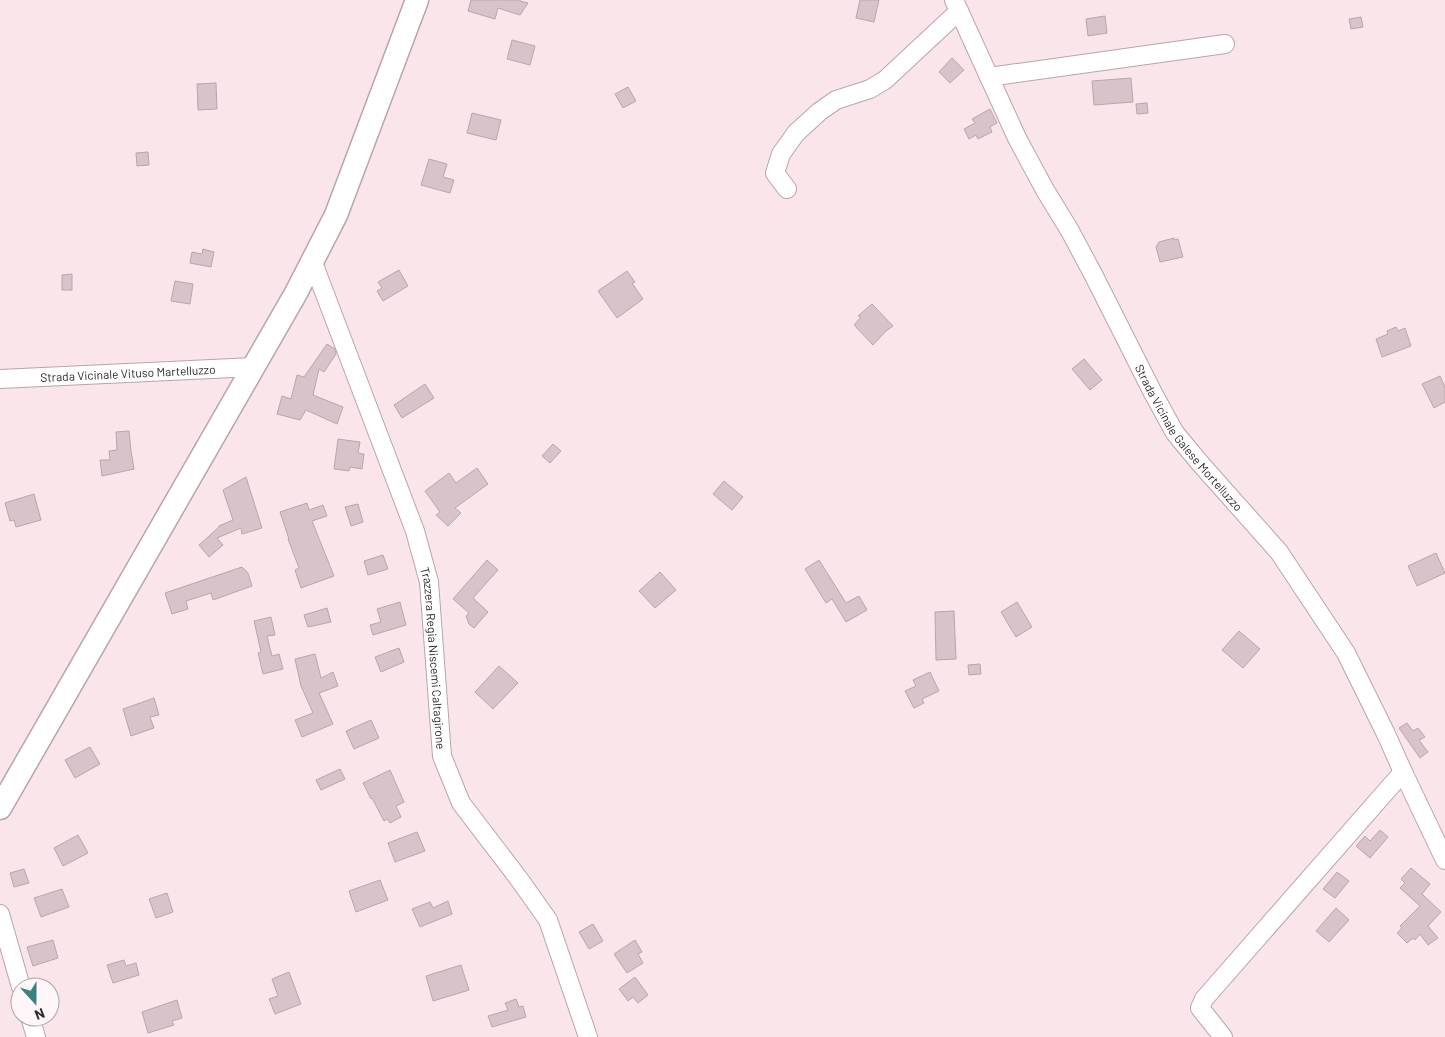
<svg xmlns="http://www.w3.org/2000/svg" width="1445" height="1037" font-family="Barlow,sans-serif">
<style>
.building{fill:#d7c3c9;stroke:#b9a6ab}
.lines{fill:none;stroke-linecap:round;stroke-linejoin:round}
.minor-casing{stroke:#b8a5aa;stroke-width:20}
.major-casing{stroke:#b8a5aa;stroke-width:25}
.minor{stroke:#fff;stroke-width:18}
.major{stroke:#fff;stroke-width:22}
.labels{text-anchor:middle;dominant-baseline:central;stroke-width:5;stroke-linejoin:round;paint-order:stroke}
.street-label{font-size:12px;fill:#30282a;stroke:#fef6f8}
</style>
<rect width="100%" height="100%" fill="#f9e5ea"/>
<!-- building -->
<path class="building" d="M471,0H520V1L528,3L520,15L498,8L495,19L468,11Z
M860,0H879L874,22L856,18Z
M1105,16L1107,33L1088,36L1086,19Z
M1361,17L1363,27L1351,29L1349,19Z
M512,40L535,46L530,65L507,59Z
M952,58L964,70L950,83L939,72Z
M1131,78L1133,102L1094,105L1092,81Z
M216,83L217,109L198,110L197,84Z
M628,87L636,101L623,108L615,94Z
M1147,103L1148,113L1137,114L1136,104Z
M990,109L997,123L990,127L992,132L978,139L976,135L969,139L964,129L975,123L972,119Z
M472,113L501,120L496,140L467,133Z
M148,152L149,165L137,166L136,153Z
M429,159L447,164L443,177L454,180L450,193L421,185Z
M1174,238V240L1178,239L1183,257L1160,262L1156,247L1159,242Z
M203,249L214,252L211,267L190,263L192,252L202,254Z
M399,270L408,286L383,301L377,291L382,288L378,282Z
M627,271L635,282L632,283L643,299L617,318L598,291Z
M72,274V290H62V275Z
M175,281L193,284L190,304L171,301Z
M872,304L893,326L886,331L873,345L854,325L861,317L858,316Z
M1396,327L1398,331L1405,328L1411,346L1382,357L1376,339L1388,334L1387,331Z
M327,344L335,349L336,354L324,372L319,369L313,395L343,407L337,424L306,410L300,420L277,414L282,396L291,399L297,375L304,377Z
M1084,359L1102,380L1090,390L1072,369Z
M1440,376L1445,387V402L1434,408L1422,384Z
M425,384L434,398L402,418L394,405Z
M129,431L131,451L134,469L102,476L100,460H110L109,451L117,450L116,432Z
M338,439L360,442L358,453L364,454L362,469L350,467L349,471L334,469Z
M553,444L561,451L550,463L542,456Z
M477,468L488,484L455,508L461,513L448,526L436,515L440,512L425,491L449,473L456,483Z
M246,477L262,528L242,534L241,528L217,538L223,545L209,557L199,545L219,527V526L233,520L223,490Z
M724,481L743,497L732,510L713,494Z
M34,494L41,520L16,527L14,520L10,521L5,503Z
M307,503L309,510L323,505L327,516L312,521L334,576L301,588L295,570L299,568L288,539H289L280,512Z
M358,504L363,522L351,526L345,507Z
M1436,553L1445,573L1417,586L1408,566Z
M383,555L388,569L368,575L364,561Z
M487,560L498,570L473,598L488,612L474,628L469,624L466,616L469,613L453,599Z
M819,560L846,603L859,596L867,610L846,622L832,599L826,603L805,569Z
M242,567L248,573L252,586L213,600L211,593L186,601L188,609L172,614L165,593Z
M660,572L676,590L655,608L639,591Z
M400,602L406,625L373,635L370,625L381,622L377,609Z
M1017,602L1032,627L1016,637L1001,612Z
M327,608L331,622L308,627L304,615Z
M954,611L956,659L936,660L935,612Z
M271,617L275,635L267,636L272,656L279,654L283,669L263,674L258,653L261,652L254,621Z
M1239,631L1260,649L1243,668L1222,650Z
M399,648L404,662L381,672L375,657Z
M315,654L321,678L333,672L338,686L319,693L333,724L302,737L295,720L313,713L301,686L295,659Z
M980,664L981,674L969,675L968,665Z
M499,666L518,683L493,709L475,692Z
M930,672L939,691L922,699L924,703L914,708L905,691L916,686L913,680Z
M154,698L159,715L150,717L154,728L131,736L123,709Z
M371,720L379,738L354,749L346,731Z
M1407,723L1413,731L1418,728L1425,737L1419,740L1428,752L1420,758L1399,728Z
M90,747L100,764L75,778L65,760Z
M340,769L345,779L321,790L316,780Z
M390,770L404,802L396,806L401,817L390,823L387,819L384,821L372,798L371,799L363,783Z
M1380,830L1388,837L1370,858L1356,846L1365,836L1370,841Z
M417,832L425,851L395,862L388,843Z
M78,835L88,853L63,866L54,848Z
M1411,868L1430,884L1422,894L1441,912L1428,926L1438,938L1428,945L1420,934L1415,940L1413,938L1407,943L1397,933L1402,928L1400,926L1420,906L1400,888L1405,883L1401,879Z
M24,869L29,883L14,887L10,873Z
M1337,872L1349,881L1335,898L1323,889Z
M380,880L388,900L356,912L349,891Z
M62,889L69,907L41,917L34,898Z
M167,893L173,912L156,918L149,899Z
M448,901L452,914L420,927L412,909L430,902L433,908Z
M1336,908L1349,920L1329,942L1316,931Z
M593,924L603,941L589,949L579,932Z
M53,940L58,958L33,966L27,947Z
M635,940L642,952L638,954L643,963L627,973L614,954Z
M124,960L126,966L136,963L139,975L113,983L107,965Z
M461,965L469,990L433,1001L426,976Z
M289,972L301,1004L275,1014L269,999L278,996L272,979Z
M635,977L648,995L638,1003L633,997L628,1001L619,989Z
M516,999L519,1007L523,1006L526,1017L492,1027L488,1016L508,1010L505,1003Z
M177,1000L182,1018L172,1021L174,1025L148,1033L142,1012Z"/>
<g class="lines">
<defs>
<g id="minor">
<path id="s1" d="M954,0L1017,138L1045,190L1070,231L1094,276L1153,393L1175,433L1199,462L1279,552L1346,653L1386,734L1403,772L1445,860"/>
<path d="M989,77L1225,44"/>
<path d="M787,189L775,173L781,154L796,133L819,112L836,100L870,89L885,80L959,11"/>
<path id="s2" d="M312,260L415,531L429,582L442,756L461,803L519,879L548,920L588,1037"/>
<path id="s3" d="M0,379L254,367"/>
<path d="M0,914L21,987"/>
<path d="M30,1017L36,1037"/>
<path d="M1223,1037L1200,1008L1204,999L1403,772"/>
</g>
<path id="major" d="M0,808L296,293L336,215L417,0"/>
</defs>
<!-- minor casing -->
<use href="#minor" class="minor-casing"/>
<!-- major casing -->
<use href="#major" class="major-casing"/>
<!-- minor -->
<use href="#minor" class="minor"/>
<!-- major -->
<use href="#major" class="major"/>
</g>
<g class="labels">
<!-- street labels -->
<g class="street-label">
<text stroke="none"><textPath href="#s3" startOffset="128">Strada Vicinale Vituso Martelluzzo</textPath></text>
<text stroke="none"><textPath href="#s1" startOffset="498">Strada Vicinale Galese Mortelluzzo</textPath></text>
<text stroke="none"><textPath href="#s2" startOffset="419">Trazzera Regia Niscemi Caltagirone</textPath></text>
</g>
</g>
<!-- north arrow -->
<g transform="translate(35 1002) rotate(159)"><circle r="24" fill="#fef6f8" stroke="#aca4a6"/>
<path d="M0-4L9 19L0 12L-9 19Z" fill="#398181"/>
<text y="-8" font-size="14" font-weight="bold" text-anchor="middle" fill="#30282a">N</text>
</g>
</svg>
